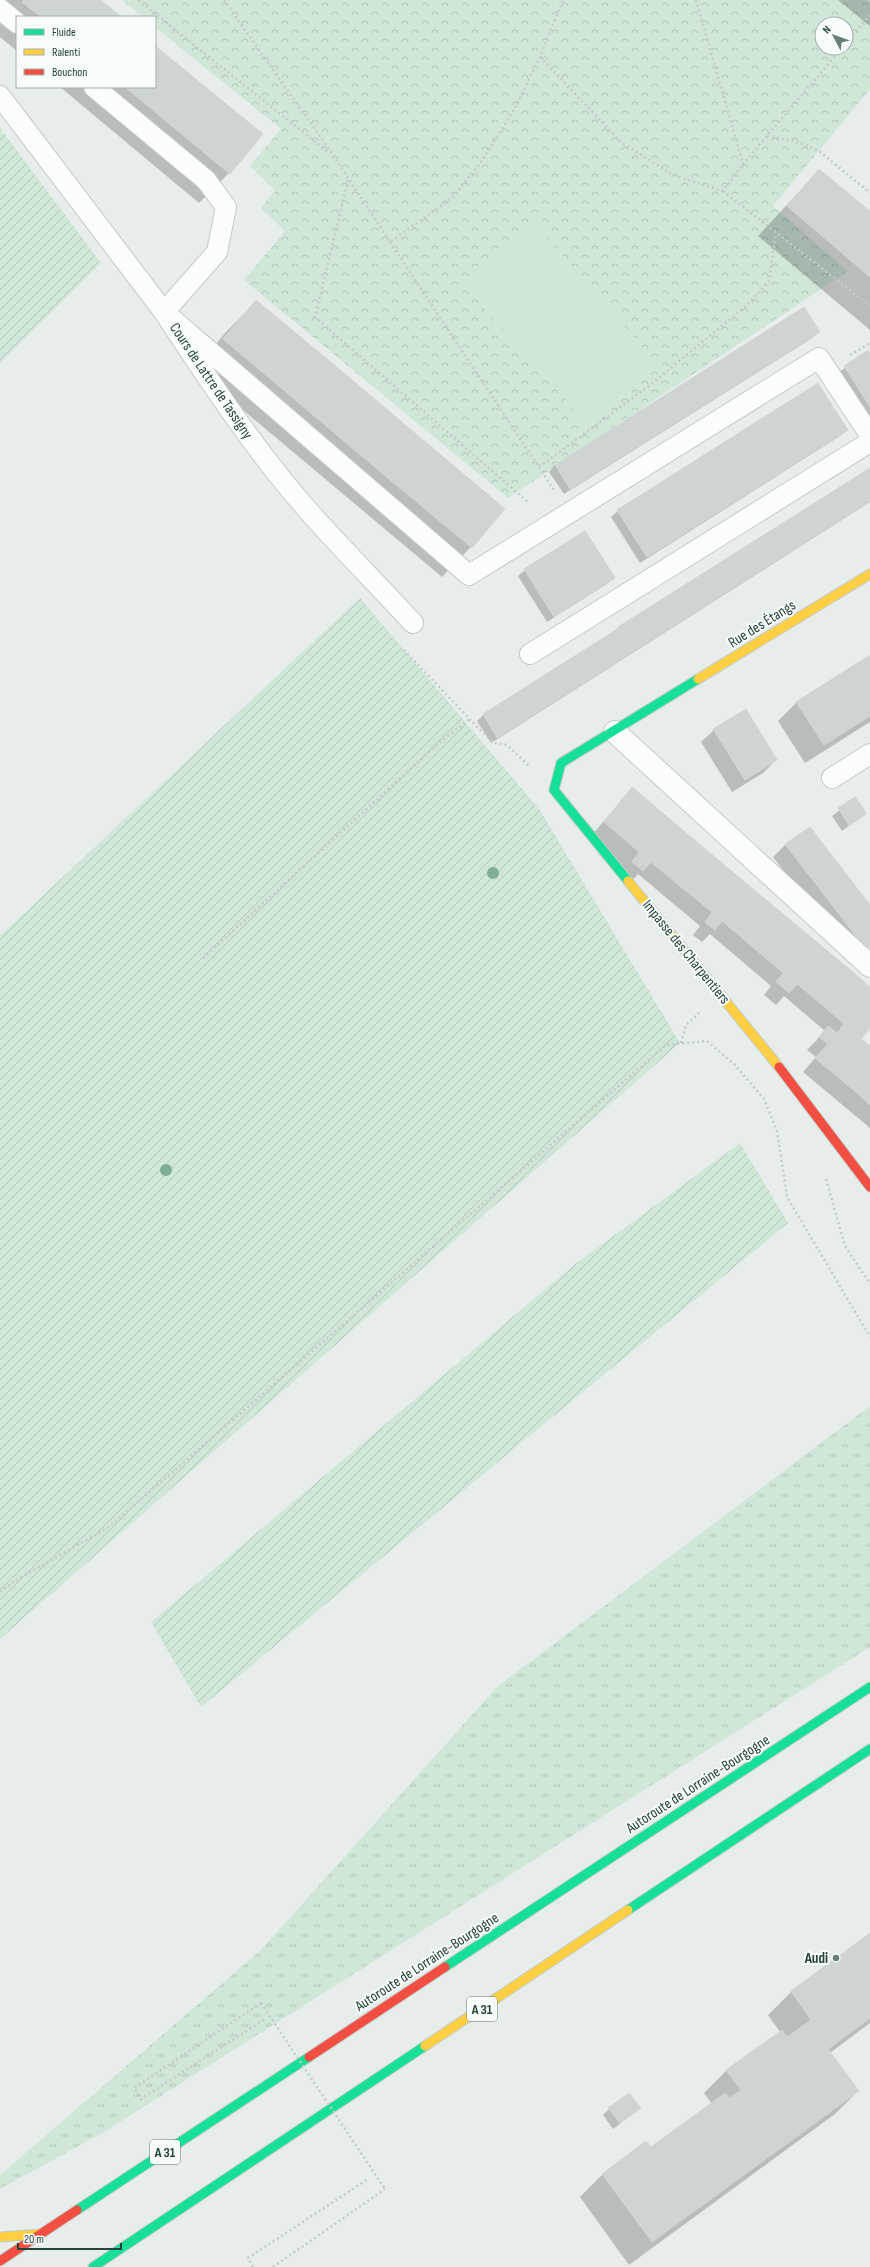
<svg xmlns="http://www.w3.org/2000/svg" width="870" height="2267" font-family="'Sofia Sans Condensed',sans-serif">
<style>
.grass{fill:url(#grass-tufts)}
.park{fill:url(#park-crowns);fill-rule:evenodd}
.garden{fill:url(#garden-furrows)}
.pitch{fill:#d0e6d7}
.shadow{fill:#0003}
.building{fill:#ced4d2;stroke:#d0d6d3}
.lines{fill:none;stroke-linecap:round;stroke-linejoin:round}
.lane-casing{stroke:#c4cac8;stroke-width:22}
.street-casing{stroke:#c4cac8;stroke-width:24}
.fast-casing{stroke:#c3cbc8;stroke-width:11}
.slow-casing{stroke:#c3cbc8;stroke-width:11}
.jam-casing{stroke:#c3cbc8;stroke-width:11}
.path{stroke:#c2ccca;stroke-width:2.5;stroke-dasharray:2 3;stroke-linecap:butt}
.lane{stroke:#fbfcfc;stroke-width:20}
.street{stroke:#fbfcfc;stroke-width:22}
.fast{stroke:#16e098;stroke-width:9}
.slow{stroke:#ffcf43;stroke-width:9}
.jam{stroke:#f24e42;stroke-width:9}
.path-bridge{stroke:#c2ccca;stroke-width:2.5;stroke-dasharray:2 3;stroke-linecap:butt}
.tree{fill:#7faf94}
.poi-dot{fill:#687e79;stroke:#f7fbf9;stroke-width:1.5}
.labels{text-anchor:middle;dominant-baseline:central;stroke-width:4;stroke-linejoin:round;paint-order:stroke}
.shield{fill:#f7fbf9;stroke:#637a75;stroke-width:1}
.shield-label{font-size:14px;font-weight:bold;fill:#23433c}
.street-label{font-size:15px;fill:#23433c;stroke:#f7fbf9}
.poi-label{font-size:15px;font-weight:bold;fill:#23433c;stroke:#f7fbf9;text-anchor:end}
</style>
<defs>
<pattern id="grass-tufts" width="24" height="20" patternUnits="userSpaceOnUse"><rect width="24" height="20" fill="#d0e6d7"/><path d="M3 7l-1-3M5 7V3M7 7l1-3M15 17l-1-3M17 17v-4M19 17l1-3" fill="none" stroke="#b2c6b9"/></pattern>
<pattern id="park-crowns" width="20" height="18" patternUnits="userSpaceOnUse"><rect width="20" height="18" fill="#d0e6d7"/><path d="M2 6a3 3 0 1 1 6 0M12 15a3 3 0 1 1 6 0" fill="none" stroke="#b2c6b9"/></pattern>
<pattern id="garden-furrows" width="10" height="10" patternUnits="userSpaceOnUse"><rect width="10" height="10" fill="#d0e6d7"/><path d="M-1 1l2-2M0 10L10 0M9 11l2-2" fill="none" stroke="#b2c6b9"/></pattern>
</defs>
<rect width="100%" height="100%" fill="#e7edea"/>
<!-- grass -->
<path class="grass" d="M870,1406V1647L104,2132L0,2189V2175L261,1950L498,1686Z"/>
<!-- park -->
<path class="park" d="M122,0H870V89L773,206L848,271L508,498L244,280L285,231L261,208L275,191L250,166L281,129L155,27V17H143ZM822,24H846V48H822Z"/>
<!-- garden -->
<path class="garden" d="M0,128L101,263L0,363Z
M360,598L539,809L680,1043L0,1639V936Z
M740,1143L788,1223L201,1707L151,1622L574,1265Z"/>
<!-- pitch -->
<path class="pitch" d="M533,222L654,360L585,422L463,284Z"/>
<!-- shadow -->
<path class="shadow" d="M0,0H99L120,17H17V51L0,37Z
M838,0H870V26Z
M155,46L261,134L229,173L199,203L60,87H155Z
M819,170L870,212V330L758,236Z
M256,302L503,509L471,547L442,577L194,369L227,331Z
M818,332L812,338L564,494L549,472L555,465Z
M868,352L870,355V423L838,373Z
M818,384L846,430L840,436L640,563L611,517L618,511Z
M870,469V502L491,743L477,721L483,715Z
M525,570L613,578L607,584L547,622L518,576Z
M870,656V722L805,763L778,721L797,702Z
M714,730L776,760L763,773L732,792L701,742Z
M632,788L870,988V1027L860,1039L870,1047V1128L803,1072L816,1057L807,1050L825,1031L784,996L776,1005L764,995L771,986L710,934L702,942L693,935L700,926L638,874L630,883L592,835Z
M855,799L865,814L842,831L832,816Z
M786,844L870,907V946L852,960L773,857Z
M870,1934V2023L830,2053L858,2091L835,2114L629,2265L580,2197L603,2174L651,2149L712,2104L704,2093L727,2070L780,2032L768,2015L791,1992Z
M640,2108L613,2129L603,2115L609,2109Z"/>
<!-- building -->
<path class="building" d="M24,0H101L121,17H41L22,2Z
M155,45L159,49L155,53Z
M159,49L263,134L230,174L126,88L155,87V53Z
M819,169L870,211V277L787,206Z
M256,300L339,369L306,409L223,339Z
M804,307L820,332L570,489L555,465Z
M868,350L870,354V407L844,366Z
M339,369L422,439L389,479L306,409Z
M818,383L833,407L632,534L617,510Z
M833,407L848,430L647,557L632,534Z
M422,439L505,509L472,548L389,479Z
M870,468V501L634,651L618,627Z
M585,531L600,554L539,593L524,569Z
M600,554L615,578L554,617L539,593Z
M619,628L634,651L497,738L483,714Z
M870,655V716L824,745L796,702Z
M746,709L777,760L745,780L713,729Z
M632,787L705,849L676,883L651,862L643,871L632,862L639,852L604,822Z
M855,797L863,808L849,818L853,823L849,826L838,808Z
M863,808L866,814L853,823L849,818Z
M810,827L870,905V945L865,948L785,844Z
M705,849L777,909L748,943L722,921L715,930L705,922L712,912L676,883Z
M777,909L848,968L820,1003L797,984L789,993L776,982L783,973L748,943Z
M848,968L870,987V1028L861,1039L870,1046V1080L858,1094L815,1058L828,1044L819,1037L828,1026L837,1033L844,1024L820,1003Z
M870,1080V1105L858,1094Z
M870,1933V2018L828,2049L859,2091L652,2242L602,2174L646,2141L651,2147L725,2093L729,2098L741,2090L726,2070L782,2030L787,2037L811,2020L791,1991Z
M629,2093L641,2108L620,2123L608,2108Z"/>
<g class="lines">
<defs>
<path id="lane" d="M0,9L17,23
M94,87L206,180L226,207L217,252L164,312C210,382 256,452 312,515C345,552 380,587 413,623
M0,96L164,312L469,575L819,358L870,435
M530,654L870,442
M832,778L870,754"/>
<path id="street" d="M615,732L870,966"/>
<path id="fast" d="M628,881L554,790L561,763L698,679
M628,1910L870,1749
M445,1967L870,1687
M77,2210L309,2057
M93,2267L425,2046"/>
<path id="slow" d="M698,679L870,574
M628,881L779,1067
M425,2046L628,1910
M0,2237L40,2234"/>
<path id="jam" d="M779,1067L870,1187
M309,2057L445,1967
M0,2261L77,2210"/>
</defs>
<!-- lane casing -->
<use href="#lane" class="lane-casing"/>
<!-- street casing -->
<use href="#street" class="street-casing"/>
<!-- fast casing -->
<use href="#fast" class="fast-casing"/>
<!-- slow casing -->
<use href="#slow" class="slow-casing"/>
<!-- jam casing -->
<use href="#jam" class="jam-casing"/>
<!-- path -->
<path class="path" d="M138,0L329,153
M224,0L333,155L390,242L452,198L481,162L515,108L540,57L563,0
M696,0L743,164L842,48
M868,0L870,1
M846,43L870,15
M540,57L622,143L673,175L723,191L743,164
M767,136L798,142L819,151L870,193
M348,180L315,317L529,503
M723,191L870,306
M390,242L554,490
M850,355L870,343
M539,467L649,386L746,306L769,281L776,233
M404,650L480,730L494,743L507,745L529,766
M203,958L439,743L470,719
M681,1043L686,1025L699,1013
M826,1179L845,1246L870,1284
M0,1592L13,1582L109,1527L666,1045L707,1041L735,1065L764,1099L777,1131L787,1197L870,1337
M261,2003L134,2088L141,2099L265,2019
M253,2267L248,2258L368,2179
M273,2267L385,2189"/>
<!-- lane -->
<use href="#lane" class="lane"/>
<!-- street -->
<use href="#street" class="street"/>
<!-- fast -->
<use href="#fast" class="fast"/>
<!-- slow -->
<use href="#slow" class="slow"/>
<!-- jam -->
<use href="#jam" class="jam"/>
<!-- path-bridge -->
<path class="path-bridge" d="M261,2003L385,2189"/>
</g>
<!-- trees -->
<g class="tree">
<circle cx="493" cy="873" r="6"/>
<circle cx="166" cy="1170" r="6"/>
</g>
<!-- markers -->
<circle class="poi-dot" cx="836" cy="1958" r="4"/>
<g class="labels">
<!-- shield labels -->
<g class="shield">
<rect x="467" y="1997" width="30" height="24" rx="3"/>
<rect x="150" y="2140" width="30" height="24" rx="3"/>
</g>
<g class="shield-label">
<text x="482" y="2009">A 31</text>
<text x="165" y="2152">A 31</text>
</g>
<!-- street labels -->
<g class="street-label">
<text transform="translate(211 381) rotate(56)">Cours de Lattre de Tassigny</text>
<text transform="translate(762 624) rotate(-32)">Rue des Étangs</text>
<text transform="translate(686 952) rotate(51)">Impasse des Charpentiers</text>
<text transform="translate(698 1784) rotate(-33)">Autoroute de Lorraine-Bourgogne</text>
<text transform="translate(427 1962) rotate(-33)">Autoroute de Lorraine-Bourgogne</text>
</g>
<!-- poi labels -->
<g class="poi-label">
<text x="828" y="1958">Audi</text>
</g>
</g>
<!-- legend -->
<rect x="16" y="16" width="140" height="72" fill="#f7fbf9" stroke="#a2b1ad"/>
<rect x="24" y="29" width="20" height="6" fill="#16e098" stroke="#a2b1ad"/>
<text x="52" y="36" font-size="12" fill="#23433c">Fluide</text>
<rect x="24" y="49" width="20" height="6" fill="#ffcf43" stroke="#a2b1ad"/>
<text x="52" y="56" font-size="12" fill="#23433c">Ralenti</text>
<rect x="24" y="69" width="20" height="6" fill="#f24e42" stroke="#a2b1ad"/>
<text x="52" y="76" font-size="12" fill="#23433c">Bouchon</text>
<!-- north arrow -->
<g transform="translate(834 36) rotate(311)"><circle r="19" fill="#f7fbf9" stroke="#a2b1ad"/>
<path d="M0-3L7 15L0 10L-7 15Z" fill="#687e79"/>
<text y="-6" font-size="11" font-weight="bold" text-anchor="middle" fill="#23433c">N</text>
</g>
<!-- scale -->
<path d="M18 2243v6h103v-6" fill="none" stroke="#23433c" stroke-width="2"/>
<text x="24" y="2243" font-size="12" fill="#23433c" stroke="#f7fbf9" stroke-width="3" paint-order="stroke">20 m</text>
</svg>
